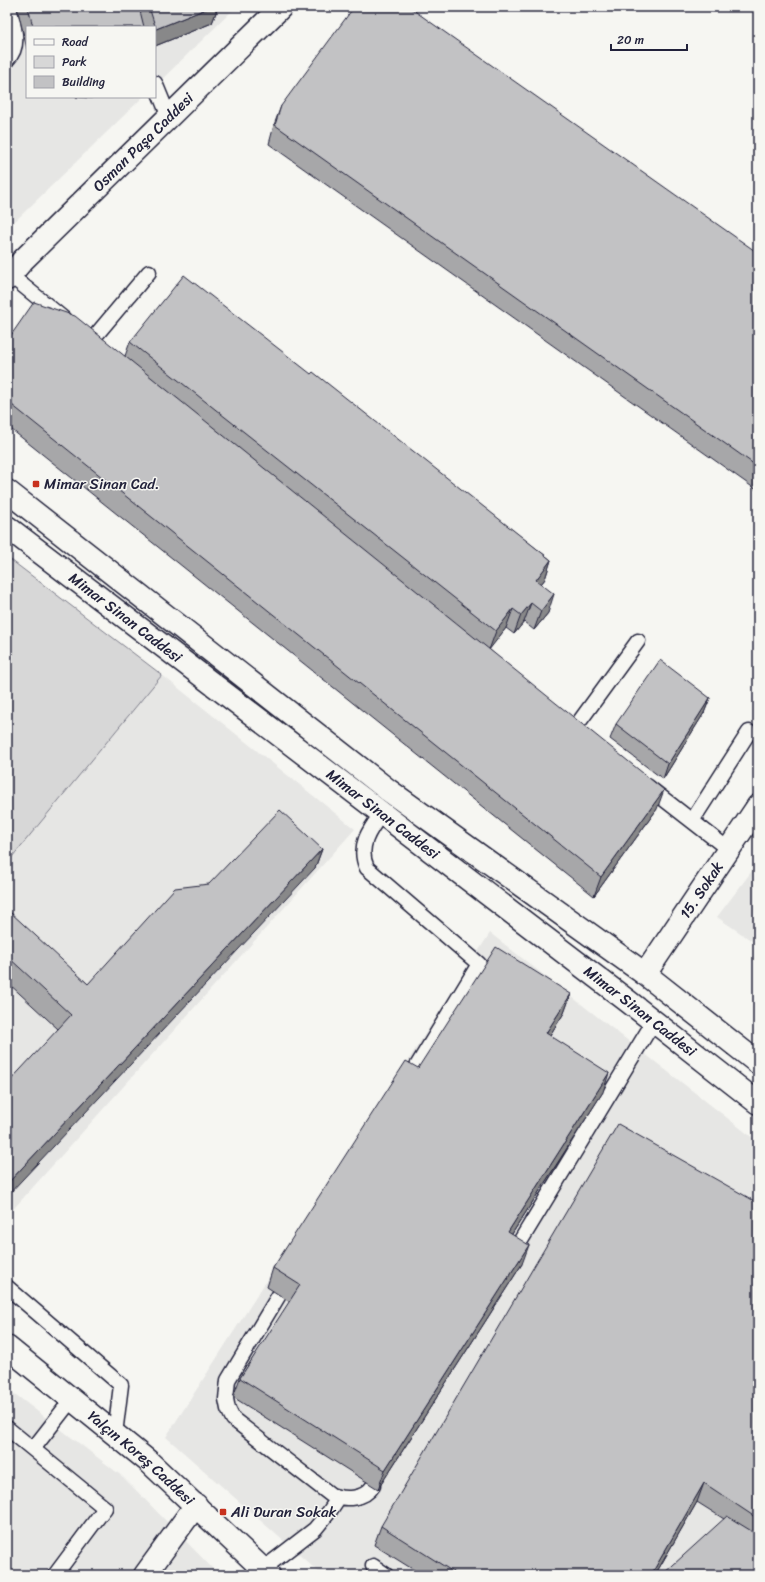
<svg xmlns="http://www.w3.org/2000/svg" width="765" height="1582" font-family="Sriracha,sans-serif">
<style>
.built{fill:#e6e6e4}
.green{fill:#d7d7d7;stroke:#7c7c89}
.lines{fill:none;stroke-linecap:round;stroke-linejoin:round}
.service-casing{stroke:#22223b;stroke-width:17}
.minor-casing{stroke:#22223b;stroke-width:25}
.tertiary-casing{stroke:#22223b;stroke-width:25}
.secondary-casing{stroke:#22223b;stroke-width:25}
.service{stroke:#f6f6f2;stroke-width:14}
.minor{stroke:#f6f6f2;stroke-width:22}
.tertiary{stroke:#f6f6f2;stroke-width:22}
.secondary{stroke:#f6f6f2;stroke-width:22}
.wall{fill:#a7a7a9;stroke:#22223b}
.shaded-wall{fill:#888889;stroke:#22223b}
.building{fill:#c2c2c4;stroke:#22223b}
.poi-dot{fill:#c8321e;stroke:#f6f6f2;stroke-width:1.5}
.labels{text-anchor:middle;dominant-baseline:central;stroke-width:3;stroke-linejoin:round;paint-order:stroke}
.street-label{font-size:15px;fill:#22223b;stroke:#f6f6f2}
.poi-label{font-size:15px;fill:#22223b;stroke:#f6f6f2;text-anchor:start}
</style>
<rect width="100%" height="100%" fill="#f6f6f2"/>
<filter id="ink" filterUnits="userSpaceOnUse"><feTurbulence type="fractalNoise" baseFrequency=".025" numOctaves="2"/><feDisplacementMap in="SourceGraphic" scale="8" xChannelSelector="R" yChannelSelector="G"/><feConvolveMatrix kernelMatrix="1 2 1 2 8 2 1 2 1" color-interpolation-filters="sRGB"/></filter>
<g filter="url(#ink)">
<!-- built -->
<path class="built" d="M7,7H236L155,86V27H27V97H143L7,229Z
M162,675L355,829L7,1216V863Z
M758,863V945L717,917Z
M490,933L758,1142V1575H322L166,1437Z
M7,1388L123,1477L219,1575H7Z"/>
<!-- green -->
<path class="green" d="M7,557L162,675L7,863Z"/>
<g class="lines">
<defs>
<path id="service" d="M7,60C22,45 13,25 9,7
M155,83L169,117
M10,275L64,319
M91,341L149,272
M574,729L638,641
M647,786L728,849
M382,813C369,830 357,847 367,868L479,964L406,1084
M692,821L749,732
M512,1255L654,1021
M7,1287L121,1385L115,1434
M279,1295L228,1380L226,1399L228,1409L233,1419L331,1495C345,1500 364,1500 373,1486
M7,1428L105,1508L55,1575
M33,1449L72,1399
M373,1566L386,1575
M263,1569L315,1529L329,1512L339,1497"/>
<g id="minor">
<path id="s1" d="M645,974L758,806"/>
<path d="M145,1575L196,1505"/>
</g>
<g id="tertiary">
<path id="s2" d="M7,279L23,260L281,7"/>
<path id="s3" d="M7,1347L148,1461L269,1575"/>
</g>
<g id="secondary">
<path d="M7,491L388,790L645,974L758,1063"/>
<path id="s4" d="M7,527L629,1002L758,1103"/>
</g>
</defs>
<!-- service casing -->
<use href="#service" class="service-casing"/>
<!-- minor casing -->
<use href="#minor" class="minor-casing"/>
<!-- tertiary casing -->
<use href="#tertiary" class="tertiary-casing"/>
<!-- secondary casing -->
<use href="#secondary" class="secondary-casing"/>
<!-- service -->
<use href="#service" class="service"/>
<!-- minor -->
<use href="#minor" class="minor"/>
<!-- tertiary -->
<use href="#tertiary" class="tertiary"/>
<!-- secondary -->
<use href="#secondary" class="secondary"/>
</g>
<!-- wall -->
<path class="wall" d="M17,7H218L212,23L155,46V27H27V49Z
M281,106L758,253V491L269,144L274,125Z
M7,341L125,356L130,342L311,374L551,560L545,579L541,584L548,613L534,630L524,622L514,634L506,628L489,649L657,809L594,896L7,426Z
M710,698L704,713L663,779L610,739L616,724Z
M322,849L315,868L58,1029L7,982V915L88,984L209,884Z
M571,994L564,1013L550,1035L603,1092L512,1234L522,1264L378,1489L233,1397L240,1378L290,1302L267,1287L273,1268L418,1068Z
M758,1203V1575L724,1519L697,1502L655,1575H422L374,1545L381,1526Z"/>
<!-- shaded-wall -->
<path class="shaded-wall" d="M211,7H218L212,23L155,46V31L156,29Z
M75,97H94L91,98Z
M551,560L545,579L529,599L536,580Z
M554,594L548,613L534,630L541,611Z
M531,603L524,622L514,634L521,615Z
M513,609L506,628L489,650L496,631Z
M710,698L704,713L663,779L668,764Z
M664,790L657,809L594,896L601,877Z
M322,849L315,868L7,1196V1184Z
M571,994L564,1013L539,1052L546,1033Z
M609,1073L603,1092L501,1251L508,1232Z
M529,1245L522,1264L378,1489L385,1470Z
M704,1483L697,1502L655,1575H651Z"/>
<!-- building -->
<path class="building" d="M28,7H139L144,27H33Z
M149,7H211L156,29Z
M354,7H409L758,253V467L275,125L281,106Z
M184,275L311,374L313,372L551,560L536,580L554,594L541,611L531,603L521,615L513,609L496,631L130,342Z
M34,302L75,316L664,790L601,877L7,401V341Z
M660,660L710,698L668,764L616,724Z
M280,810L322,849L7,1184V1084L71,1015L7,956V915L10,912L88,984L175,888L209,884Z
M496,947L571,994L546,1033L609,1073L508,1232L529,1245L385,1470L240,1378L300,1285L273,1268L406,1061L418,1068Z
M618,1124L758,1203V1519L704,1483L651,1575H458L381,1526Z
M727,1516L758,1535V1575H662Z"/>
</g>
<!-- markers -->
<g class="poi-dot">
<rect x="32" y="480" width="8" height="8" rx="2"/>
<rect x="219" y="1508" width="8" height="8" rx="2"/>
</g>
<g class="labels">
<!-- street labels -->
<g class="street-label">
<text stroke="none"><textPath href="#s2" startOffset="193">Osman Paşa Caddesi</textPath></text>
<text stroke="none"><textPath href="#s4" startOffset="149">Mimar Sinan Caddesi</textPath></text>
<text stroke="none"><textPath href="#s4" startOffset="473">Mimar Sinan Caddesi</textPath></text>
<text stroke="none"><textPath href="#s1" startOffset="101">15. Sokak</textPath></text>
<text stroke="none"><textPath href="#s4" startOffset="797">Mimar Sinan Caddesi</textPath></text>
<text stroke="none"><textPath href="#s3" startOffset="174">Yalçın Koreş Caddesi</textPath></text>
</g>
<!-- poi labels -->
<g class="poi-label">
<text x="44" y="484">Mimar Sinan Cad.</text>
<text x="231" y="1512">Ali Duran Sokak</text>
</g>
</g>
<!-- margin -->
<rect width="765" height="1582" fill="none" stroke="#f6f6f2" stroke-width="24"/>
<rect x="12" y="12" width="741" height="1558" fill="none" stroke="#22223b" stroke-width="1.5" filter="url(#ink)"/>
<!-- legend -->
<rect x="26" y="26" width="130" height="72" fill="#f6f6f2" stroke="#a1a1a9"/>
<rect x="34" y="39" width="20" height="6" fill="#f6f6f2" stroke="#a1a1a9"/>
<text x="62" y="46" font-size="12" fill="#22223b">Road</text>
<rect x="34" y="56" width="20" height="12" fill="#d7d7d7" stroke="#a1a1a9"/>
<text x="62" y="66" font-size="12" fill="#22223b">Park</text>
<rect x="34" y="76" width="20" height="12" fill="#c2c2c4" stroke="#a1a1a9"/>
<text x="62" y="86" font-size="12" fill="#22223b">Building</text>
<!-- scale -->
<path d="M611 44v6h76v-6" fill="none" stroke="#22223b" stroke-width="2"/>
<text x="617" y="44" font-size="12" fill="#22223b" stroke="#f6f6f2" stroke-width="3" paint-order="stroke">20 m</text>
</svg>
